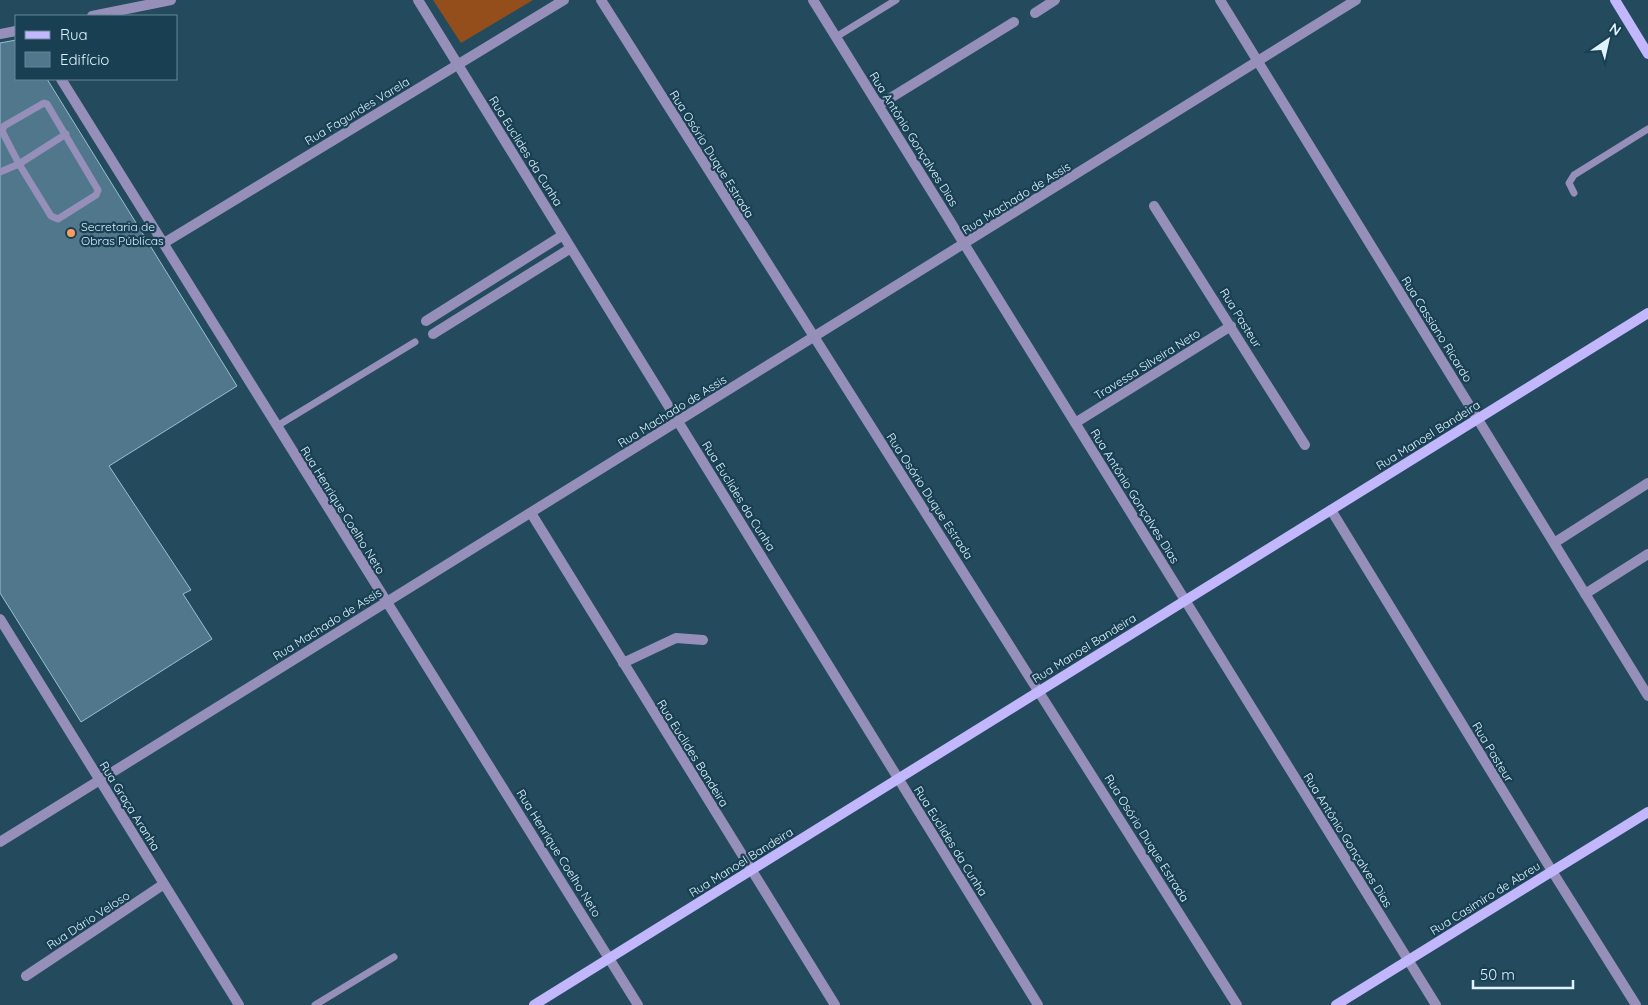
<svg xmlns="http://www.w3.org/2000/svg" width="1648" height="1005" font-family="Quicksand,sans-serif">
<style>
.green{fill:#944e1c}
.building{fill:#50778c;stroke:#97c0d6}
.lines{fill:none;stroke-linecap:round;stroke-linejoin:round}
.lane{stroke:#958fba;stroke-width:7}
.street{stroke:#958fba;stroke-width:10}
.secondary{stroke:#c2b7fc;stroke-width:10}
.poi-dot{fill:#ff9b5b;stroke:#183f52;stroke-width:2}
.labels{text-anchor:middle;dominant-baseline:central;stroke-width:4.5;stroke-linejoin:round;paint-order:stroke}
.street-label{font-size:12px;fill:#def3ff;stroke:#183f52}
.poi-label{font-size:12px;fill:#def3ff;stroke:#183f52;text-anchor:start}
</style>
<rect width="100%" height="100%" fill="#234a5d"/>
<!-- green -->
<path class="green" d="M433,0H533L461,43Z"/>
<!-- building -->
<path class="building" d="M16,40V79H47L237,386L109,466L191,590L183,594L212,639L81,722L0,593V43Z"/>
<g class="lines">
<!-- lane -->
<path class="lane" d="M836,37L896,0
M44,103L47,104L98,190L96,195L58,219L51,216L19,164L2,131L4,126Z
M0,172L19,164L66,134
M1574,193L1569,183L1574,175L1648,129
M277,426L415,342
M315,1005L394,957"/>
<!-- street -->
<path class="street" d="M418,0L1038,1005
M601,0L1237,1005
M813,0L1436,1005
M1220,0L1648,696
M1035,13L1055,0
M92,16L171,0
M0,34L16,31
M61,79L638,1005
M879,105L1014,22
M1154,206L1305,445
M164,243L564,0
M426,321L563,235
M433,334L571,248
M1075,423L1231,326
M1331,510L1552,871L1636,1005
M531,513L835,1005
M1554,543L1648,483
M1585,594L1648,554
M0,619L239,1005
M623,663L676,638L703,640
M0,842L1356,0
M26,976L164,884"/>
<!-- secondary -->
<path class="secondary" d="M1615,0L1648,54
M534,1005L1648,313
M1336,1005L1648,812"/>
</g>
<!-- markers -->
<circle class="poi-dot" cx="71" cy="233" r="5"/>
<g class="labels">
<!-- street labels -->
<g class="street-label">
<text transform="translate(357 111) rotate(-31)">Rua Fagundes Varela</text>
<text transform="translate(914 139) rotate(58)">Rua Antônio Gonçalves Dias</text>
<text transform="translate(526 151) rotate(58)">Rua Euclides da Cunha</text>
<text transform="translate(712 154) rotate(58)">Rua Osório Duque Estrada</text>
<text transform="translate(1016 198) rotate(-32)">Rua Machado de Assis</text>
<text transform="translate(1241 318) rotate(58)">Rua Pasteur</text>
<text transform="translate(1437 329) rotate(58)">Rua Cassiano Ricardo</text>
<text transform="translate(1147 364) rotate(-32)">Travessa Silveira Neto</text>
<text transform="translate(672 411) rotate(-32)">Rua Machado de Assis</text>
<text transform="translate(1428 435) rotate(-32)">Rua Manoel Bandeira</text>
<text transform="translate(739 496) rotate(58)">Rua Euclides da Cunha</text>
<text transform="translate(930 496) rotate(57)">Rua Osório Duque Estrada</text>
<text transform="translate(1135 496) rotate(58)">Rua Antônio Gonçalves Dias</text>
<text transform="translate(343 510) rotate(58)">Rua Henrique Coelho Neto</text>
<text transform="translate(327 624) rotate(-32)">Rua Machado de Assis</text>
<text transform="translate(1084 648) rotate(-32)">Rua Manoel Bandeira</text>
<text transform="translate(1493 752) rotate(59)">Rua Pasteur</text>
<text transform="translate(693 753) rotate(58)">Rua Euclides Bandeira</text>
<text transform="translate(130 806) rotate(58)">Rua Graça Aranha</text>
<text transform="translate(1147 838) rotate(58)">Rua Osório Duque Estrada</text>
<text transform="translate(1348 840) rotate(58)">Rua Antônio Gonçalves Dias</text>
<text transform="translate(951 841) rotate(58)">Rua Euclides da Cunha</text>
<text transform="translate(559 853) rotate(58)">Rua Henrique Coelho Neto</text>
<text transform="translate(741 862) rotate(-32)">Rua Manoel Bandeira</text>
<text transform="translate(1485 898) rotate(-32)">Rua Casimiro de Abreu</text>
<text transform="translate(88 920) rotate(-33)">Rua Dário Veloso</text>
</g>
<!-- poi labels -->
<g class="poi-label">
<text x="81" y="226">Secretaria de<tspan x="81" dy="14">Obras Públicas</tspan></text>
</g>
</g>
<!-- legend -->
<rect x="15" y="15" width="162" height="65" fill="#183f52" stroke="#678797"/>
<rect x="25" y="31" width="25" height="8" fill="#c2b7fc" stroke="#678797"/>
<text x="60" y="40" font-size="15" fill="#def3ff">Rua</text>
<rect x="25" y="52" width="25" height="15" fill="#50778c" stroke="#678797"/>
<text x="60" y="65" font-size="15" fill="#def3ff">Edifício</text>
<!-- north arrow -->
<g transform="translate(1608 40) rotate(34)" stroke="#183f52" stroke-width="4" paint-order="stroke">
<path d="M0-4L9 19L0 12L-9 19Z" fill="#def3ff"/>
<text y="-8" font-size="14" font-weight="bold" text-anchor="middle" fill="#def3ff">N</text>
</g>
<!-- scale -->
<path d="M1473 980v8h100v-8" fill="none" stroke="#def3ff" stroke-width="2.5"/>
<text x="1480" y="980" font-size="15" fill="#def3ff" stroke="#183f52" stroke-width="4" paint-order="stroke">50 m</text>
</svg>
